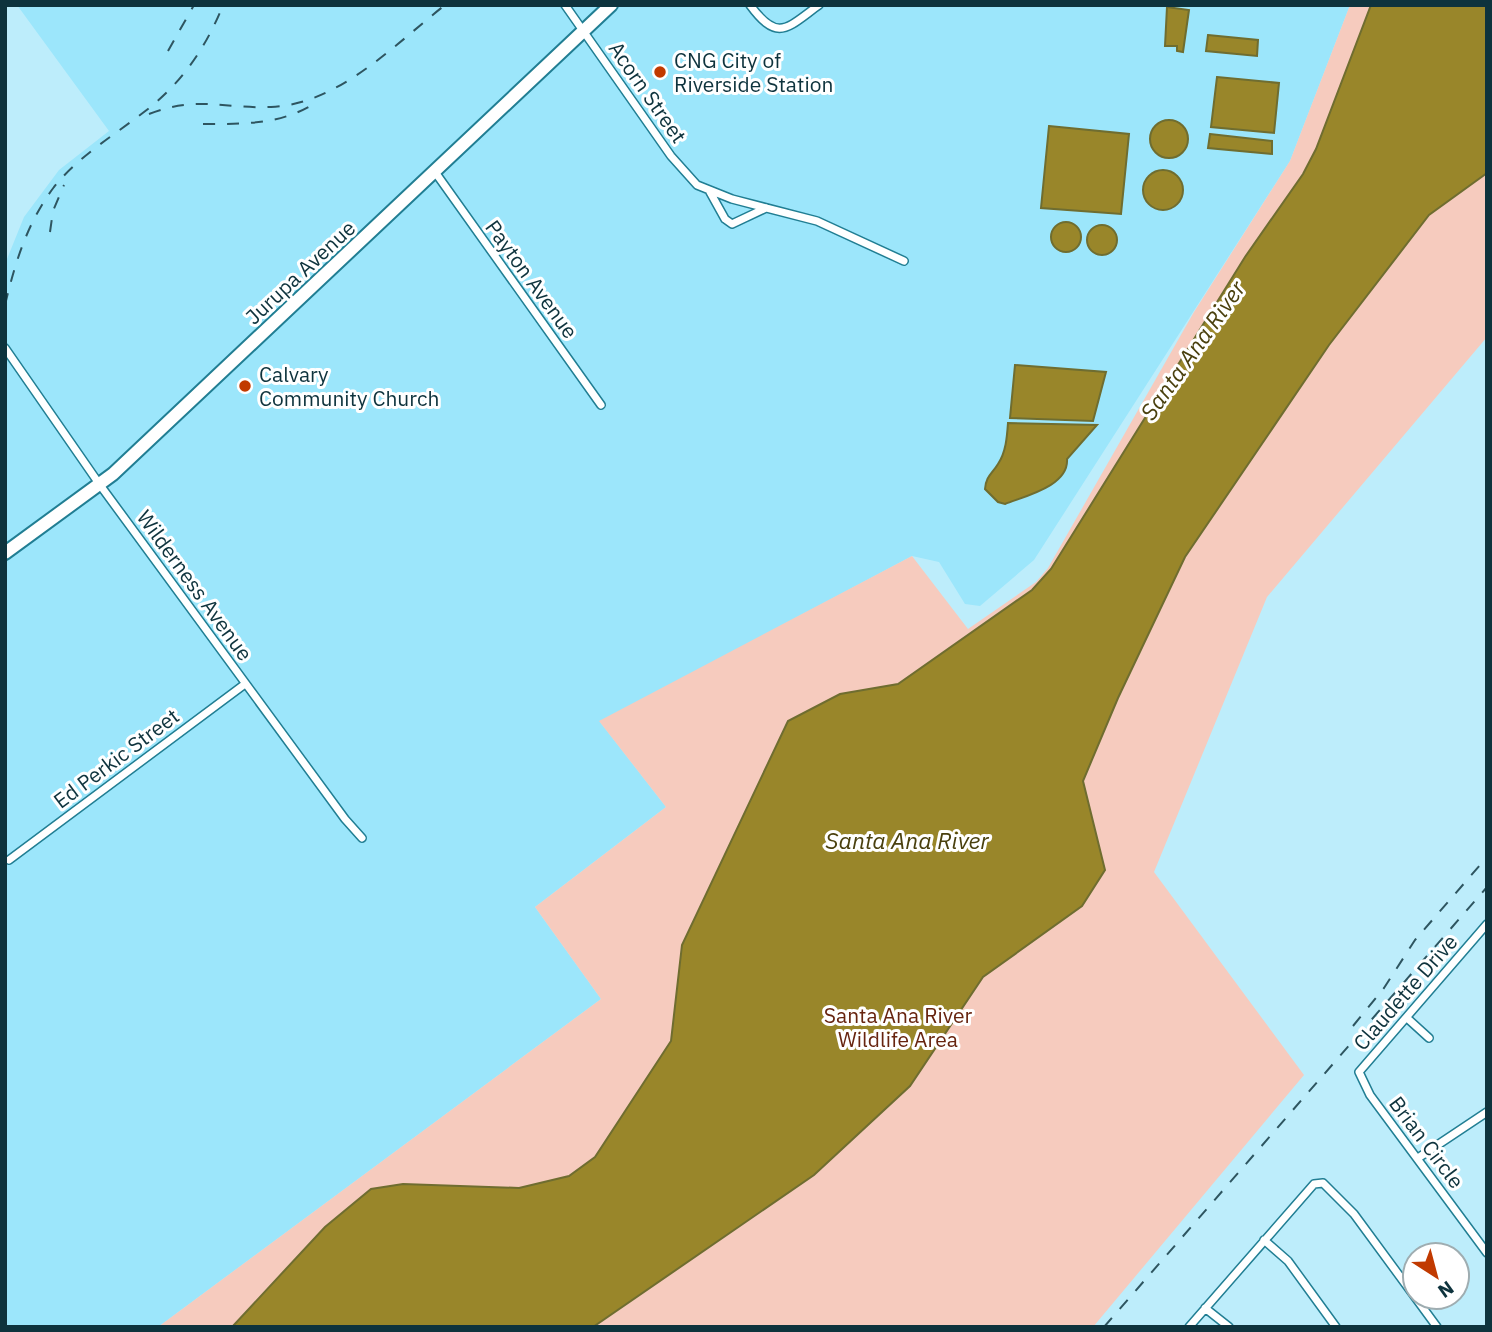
<svg xmlns="http://www.w3.org/2000/svg" width="1492" height="1332" font-family="'IBM Plex Sans',sans-serif">
<style>
.built{fill:#9ce6fb}
.green{fill:#f6cbbe}
.water{fill:#99862a;stroke:#6f6d30;stroke-width:2}
.lines{fill:none;stroke-linecap:round;stroke-linejoin:round}
.street-casing{stroke:#217e93;stroke-width:10}
.primary-casing{stroke:#217e93;stroke-width:16}
.street{stroke:#fff;stroke-width:7}
.primary{stroke:#fff;stroke-width:12}
.rail{stroke:#2e5560;stroke-width:2;stroke-dasharray:12 12;stroke-linecap:butt}
.poi-dot{fill:#c13a00;stroke:#fff;stroke-width:2.5}
.labels{text-anchor:middle;dominant-baseline:central;stroke-width:6;stroke-linejoin:round;paint-order:stroke}
.poi-label{font-size:21px;fill:#0e333d;stroke:#fff;text-anchor:start}
.street-label{font-size:21px;fill:#0e333d;stroke:#fff}
.park-label{font-size:21px;fill:#67240f;stroke:#fff}
.water-label{font-size:23px;font-style:italic;fill:#4a400e;stroke:#fff}
</style>
<rect width="100%" height="100%" fill="#bdedfb"/>
<!-- built -->
<path class="built" d="M17,5H1350L1290,161L1034,560L980,606L965,604L939,562L912,556L600,722L666,807L535,907L601,999L158,1327H5V264L24,217L59,170L109,131Z"/>
<!-- green -->
<path class="green" d="M1350,5H1487V337L1267,597L1154,872L1304,1075L1093,1327H158L601,999L535,907L666,807L599,721L912,556L968,629L1036,582L1048,568L1194,312L1290,161Z"/>
<!-- water -->
<path class="water" d="M1371,5H1487V173L1429,215L1329,345L1185,557L1118,698L1083,781L1105,870L1082,906L983,977L910,1086L814,1175L593,1327H232L325,1227L371,1189L403,1184L519,1188L569,1176L595,1157L671,1041L682,945L788,721L840,694L898,684L1032,590L1051,569L1245,257L1303,174L1316,149Z
M1167,7L1189,10L1183,52L1177,51V46H1165Z
M1208,35L1258,40L1257,56L1206,51Z
M1217,77L1279,83L1274,133L1211,127Z
M1150 139a19 19 0 1 1 38 0a19 19 0 1 1-38 0Z
M1049,126L1129,134L1121,214L1041,208Z
M1210,134L1272,141V154L1208,148Z
M1143 190a20 20 0 1 1 40 0a20 20 0 1 1-40 0Z
M1051 237a15 15 0 1 1 30 0a15 15 0 1 1-30 0Z
M1087 240a15 15 0 1 1 30 0a15 15 0 1 1-30 0Z
M1015,365L1106,372L1093,421L1010,418Z
M1008,423L1097,425L1067,459C1069,486 1025,496 1005,504L998,502L985,489C986,476 992,474 998,464C1006,452 1007,437 1008,423Z"/>
<g class="lines">
<defs>
<path id="street" d="M565,5L671,156L697,185L732,199L817,221L904,261
M750,5C778,43 787,28 819,5
M435,172L601,405
M710,192L725,219L732,224L766,208
M5,348L100,485L345,819L362,838
M9,860L245,684
M1487,924L1359,1072L1370,1095L1487,1253
M1407,1018L1429,1038
M1418,1158L1487,1112
M1264,1240L1288,1261L1336,1327
M1415,1297L1437,1327
M1205,1308L1229,1327
M1189,1327L1314,1184L1323,1183L1354,1214L1415,1297"/>
<path id="primary" d="M5,553L113,474L611,5"/>
</defs>
<!-- street casing -->
<use href="#street" class="street-casing"/>
<!-- primary casing -->
<use href="#primary" class="primary-casing"/>
<!-- street -->
<use href="#street" class="street"/>
<!-- primary -->
<use href="#primary" class="primary"/>
<!-- rail -->
<path class="rail" d="M168,51L194,5
M149,114C198,95 223,109 271,107C339,104 394,45 445,5
M203,124C242,124 278,125 312,105
M50,232L53,211L64,185
M5,305C15,263 27,223 54,187C79,156 113,136 144,112C181,84 206,48 223,5
M1353,1026L1384,988L1415,940L1487,857
M1104,1327L1487,887"/>
</g>
<!-- markers -->
<g class="poi-dot">
<circle cx="660" cy="72" r="7"/>
<circle cx="245" cy="386" r="7"/>
</g>
<g class="labels">
<!-- poi labels -->
<g class="poi-label">
<text x="674" y="60">CNG City of<tspan x="674" dy="24">Riverside Station</tspan></text>
<text x="259" y="374">Calvary<tspan x="259" dy="24">Community Church</tspan></text>
</g>
<!-- street labels -->
<g class="street-label">
<text transform="translate(648 92) rotate(55)">Acorn Street</text>
<text transform="translate(300 272) rotate(-43)">Jurupa Avenue</text>
<text transform="translate(532 279) rotate(54)">Payton Avenue</text>
<text transform="translate(195 585) rotate(54)">Wilderness Avenue</text>
<text transform="translate(116 758) rotate(-37)">Ed Perkic Street</text>
<text transform="translate(1405 992) rotate(-49)">Claudette Drive</text>
<text transform="translate(1427 1142) rotate(53)">Brian Circle</text>
</g>
<!-- park labels -->
<g class="park-label">
<text x="898" y="1015">Santa Ana River<tspan x="898" dy="24">Wildlife Area</tspan></text>
</g>
<!-- water labels -->
<g class="water-label">
<text transform="translate(1192 350) rotate(-55)">Santa Ana River</text>
<text x="907" y="840">Santa Ana River</text>
</g>
</g>
<!-- border -->
<rect width="1492" height="1332" fill="none" stroke="#0e333d" stroke-width="14"/>
<!-- north arrow -->
<g transform="translate(1436 1276) rotate(144)"><circle r="33" fill="#ffffff" stroke="#9fadb1" stroke-width="2"/>
<path d="M0-5L12 26L0 18L-12 26Z" fill="#c13a00"/>
<text y="-10" font-size="19" font-weight="bold" text-anchor="middle" fill="#0e333d">N</text>
</g>
</svg>
